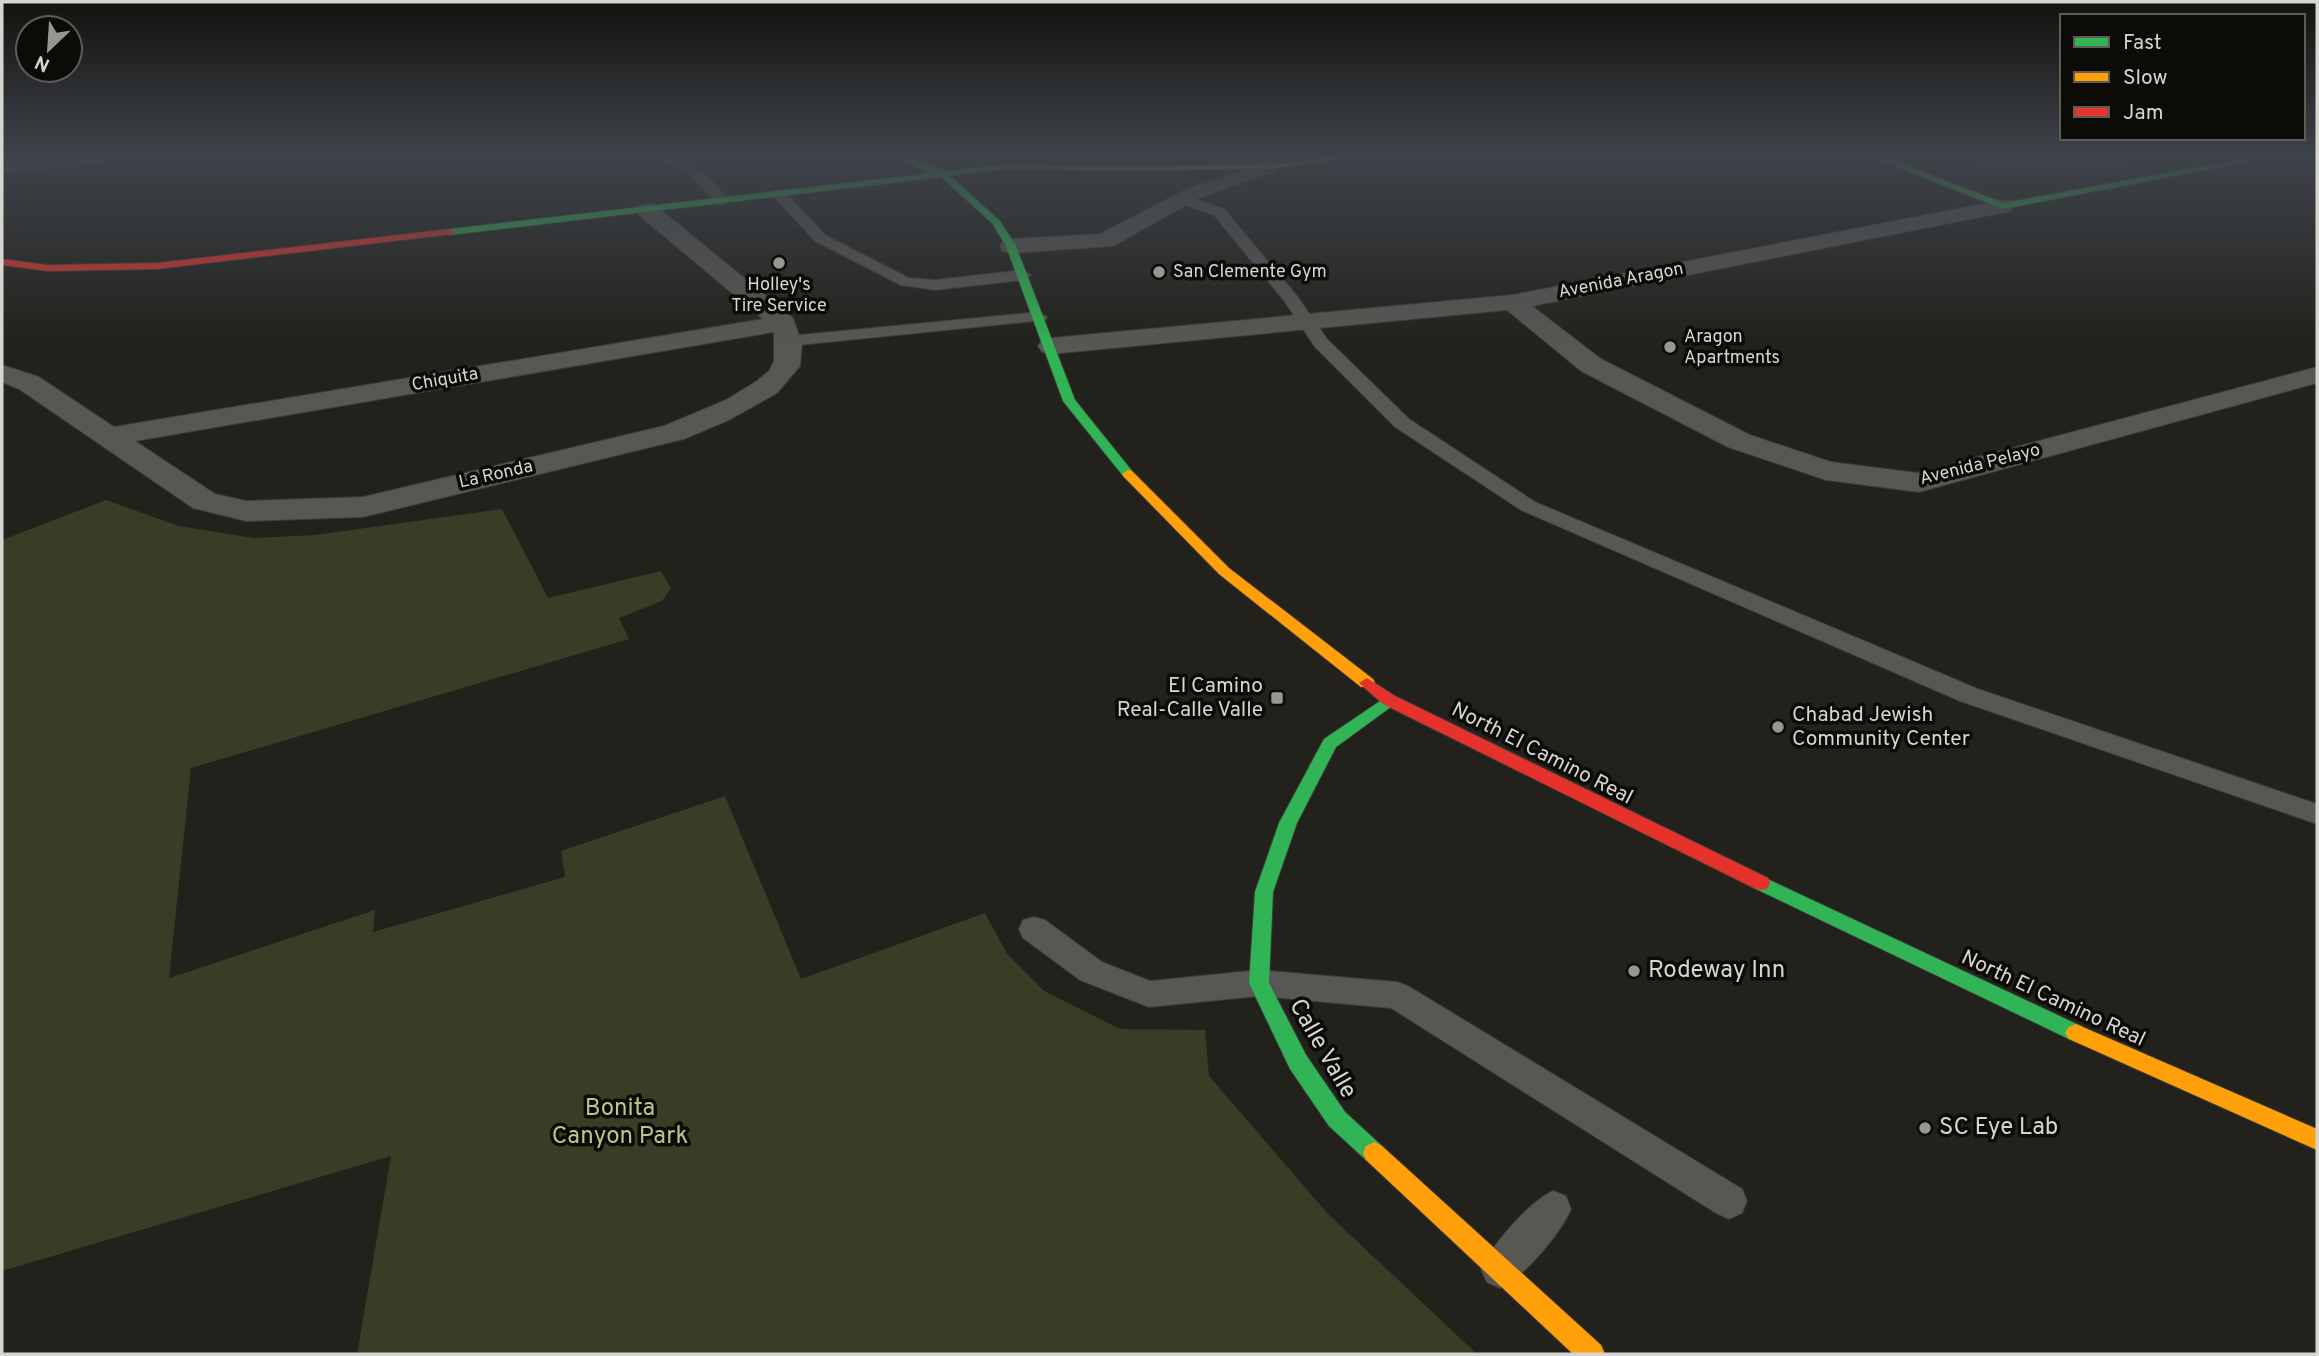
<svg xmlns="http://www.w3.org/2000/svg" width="2319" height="1356" font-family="Overpass,sans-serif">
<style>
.green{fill:#383d25}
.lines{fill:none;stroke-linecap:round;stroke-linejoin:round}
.lane-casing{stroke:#3c3b36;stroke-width:2}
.street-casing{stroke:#3c3b36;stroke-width:2}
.fast-casing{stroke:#3c3b36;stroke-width:2}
.slow-casing{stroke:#3c3b36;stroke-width:2}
.jam-casing{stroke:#3c3b36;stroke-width:2}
.lane{fill:#585753;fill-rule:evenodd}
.street{fill:#585753;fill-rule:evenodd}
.fast{fill:#30b455;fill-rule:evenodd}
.slow{fill:#ff9f0a;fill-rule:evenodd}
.jam{fill:#e5322d;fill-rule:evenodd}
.poi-dot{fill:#989690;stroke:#0d0b07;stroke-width:2.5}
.labels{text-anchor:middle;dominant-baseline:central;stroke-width:7;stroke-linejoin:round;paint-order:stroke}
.far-poi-label{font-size:18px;fill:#d7d5cf;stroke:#0d0b07;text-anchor:start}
.far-street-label{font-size:18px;fill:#d7d5cf;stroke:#0d0b07}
.poi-label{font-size:21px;fill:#d7d5cf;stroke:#0d0b07;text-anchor:end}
.street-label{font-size:21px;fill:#d7d5cf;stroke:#0d0b07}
.near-poi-label{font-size:24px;fill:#d7d5cf;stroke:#0d0b07;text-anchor:start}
.near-street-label{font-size:24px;fill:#d7d5cf;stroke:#0d0b07}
.near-park-label{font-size:24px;fill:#b8c68f;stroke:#0d0b07}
</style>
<rect width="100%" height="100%" fill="#22211b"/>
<!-- green -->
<path class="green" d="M1944,157H2168L2102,169L1992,167Z
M106,500L179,526L254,538L315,535L502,509L548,598L661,571L671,588L662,601L619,618L629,639L191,768L169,978L375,910L373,932L565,877L561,851L725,796L801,979L985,913L1007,954L1044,991L1120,1029L1205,1030L1209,1076L1328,1214L1477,1354H357L391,1156L2,1271V540Z"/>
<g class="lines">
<defs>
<path id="lane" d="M388,157H400V159L394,163Z
M658,157C693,157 709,175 729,201L722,205L717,204L689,173Z
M779,190L784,191L825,235L909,278L935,280L1023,270L1031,275L1023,280L935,290L901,285L815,241L774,197V191Z
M1182,195L1224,209L1297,296L1327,339L1409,419L1535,502L1978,689L2317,804V824L1960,701L1521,510L1395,427L1315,347L1285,302L1214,215L1177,202V196Z
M1039,312L1047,317L1045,320L789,346L781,341L789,336Z
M1034,917L1045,920L1102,962L1150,981L1259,970L1397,982L1408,986L1742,1189L1747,1201L1742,1213L1729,1219L1716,1213L1391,1008L1259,996L1149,1007L1080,980L1023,938L1019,929L1023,920Z
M1553,1191L1566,1196L1571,1209C1561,1233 1523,1278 1500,1288L1487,1282L1481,1269C1491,1246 1530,1201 1553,1191Z"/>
<path id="street" d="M39,157H111L101,163L2,173V161Z
M1270,161L1277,163L1280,167L1277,171L1199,198L1113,246L1011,253L1003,251L1000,246L1003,241L1011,239L1100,234L1185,190Z
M2003,200L2011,201L2014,206L2011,211L1532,306L1601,359L1750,435L1831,462L1918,473L2317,367V383L1919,492L1826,480L1728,447L1581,371L1507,310L1051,354L1042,352L1038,346L1042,340L1051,338L1512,295Z
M647,204L655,205L793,318L802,344L800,366L777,393L729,420L684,439L363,517L246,521L193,508L19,389L2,382V365L39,377L114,427L763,319L639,215L636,210L639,205ZM774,332V361L769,371L757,381L726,400L664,426L363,497L246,501L215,494L135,441Z"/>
<path id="fast" d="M893,157H905L944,171L1002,165L1088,166L1089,168L1085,170L1002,169L950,176L1000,221L1016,246L1075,400L1132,471V477H1124L1063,401L1006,246L992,223L941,177L450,235L445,232L450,229L932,173Z
M1872,157H1884L2004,203L2253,157H2272L2003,209Z
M1389,695L1395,696L1397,700L1395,704L1336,747L1297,823L1273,892L1269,983L1306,1055L1345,1112L1382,1146L1385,1153L1382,1160L1374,1164L1366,1160L1329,1126L1290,1069L1249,983L1255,892L1279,823L1324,739Z
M1761,876L2083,1027L2087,1033L2083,1039L2076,1042L2069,1039L1754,888L1752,883L1754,878Z"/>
<path id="slow" d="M1332,157H1359L1270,169L1085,170L1081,168L1085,166L1270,165Z
M1128,470L1132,471L1229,568L1373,679L1375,683L1373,687H1361L1219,574L1124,477L1122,474Z
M2076,1024L2317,1129V1150L2069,1039L2065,1033L2069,1027Z
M1374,1142L1382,1146L1601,1345L1605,1354H1573L1366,1160L1363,1153L1366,1146Z"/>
<path id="jam" d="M450,229L455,232L453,234L157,269L48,271L2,265V259L48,265L157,263Z
M1367,678L1395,696L1768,878L1770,883L1768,888L1761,890L1754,888L1383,704L1359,683Z"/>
</defs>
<!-- lane casing -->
<use href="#lane" class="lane-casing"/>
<!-- street casing -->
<use href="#street" class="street-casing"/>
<!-- fast casing -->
<use href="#fast" class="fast-casing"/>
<!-- slow casing -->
<use href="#slow" class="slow-casing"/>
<!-- jam casing -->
<use href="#jam" class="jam-casing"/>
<!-- lane -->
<use href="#lane" class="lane"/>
<!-- street -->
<use href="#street" class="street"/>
<!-- fast -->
<use href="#fast" class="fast"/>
<!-- slow -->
<use href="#slow" class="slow"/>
<!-- jam -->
<use href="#jam" class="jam"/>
</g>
<!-- sky -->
<linearGradient id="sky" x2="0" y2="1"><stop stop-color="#13120f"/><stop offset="0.45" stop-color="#3e434a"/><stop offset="1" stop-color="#3e434a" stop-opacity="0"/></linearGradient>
<rect width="2319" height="347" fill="url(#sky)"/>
<!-- markers -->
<g class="poi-dot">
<circle cx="779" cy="263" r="7"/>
<circle cx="1159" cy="272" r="7"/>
<circle cx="1670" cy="347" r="7"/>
<rect x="1270" y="691" width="14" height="14" rx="3.5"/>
<circle cx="1778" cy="727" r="7"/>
<circle cx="1634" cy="971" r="7"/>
<circle cx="1925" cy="1128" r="7"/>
</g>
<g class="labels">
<!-- far-poi labels -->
<g class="far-poi-label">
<text x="1173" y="272">San Clemente Gym</text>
<text x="779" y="285" text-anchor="middle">Holley's<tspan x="779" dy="21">Tire Service</tspan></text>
<text x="1684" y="337">Aragon<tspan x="1684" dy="21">Apartments</tspan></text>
</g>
<!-- far-street labels -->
<g class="far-street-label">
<text transform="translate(1621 281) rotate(-11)">Avenida Aragon</text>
<text transform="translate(445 380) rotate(-10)">Chiquita</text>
<text transform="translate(1980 465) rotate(-14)">Avenida Pelayo</text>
<text transform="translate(496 475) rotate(-13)">La Ronda</text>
</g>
<!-- poi labels -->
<g class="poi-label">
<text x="1263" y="686">El Camino<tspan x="1263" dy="24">Real-Calle Valle</tspan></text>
<text x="1792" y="715" text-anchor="start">Chabad Jewish<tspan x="1792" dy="24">Community Center</tspan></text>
</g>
<!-- street labels -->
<g class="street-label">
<text transform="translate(1542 754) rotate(27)">North El Camino Real</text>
<text transform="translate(2053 999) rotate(25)">North El Camino Real</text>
</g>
<!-- near-poi labels -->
<g class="near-poi-label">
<text x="1648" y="971">Rodeway Inn</text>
<text x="1939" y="1128">SC Eye Lab</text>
</g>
<!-- near-street labels -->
<g class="near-street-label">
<text transform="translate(1322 1049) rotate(60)">Calle Valle</text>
</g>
<!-- near-park labels -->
<g class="near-park-label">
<text x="620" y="1109">Bonita<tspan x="620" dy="28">Canyon Park</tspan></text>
</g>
</g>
<!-- border -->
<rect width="2319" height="1356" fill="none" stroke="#d7d5cf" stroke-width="7"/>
<!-- legend -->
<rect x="2060" y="14" width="245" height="126" fill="#0d0b07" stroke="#5e5c57" stroke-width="2"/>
<rect x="2074" y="37" width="35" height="10" fill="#30b455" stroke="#5e5c57" stroke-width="2"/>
<text x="2123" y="49" font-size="21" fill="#d7d5cf">Fast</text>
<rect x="2074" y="72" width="35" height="10" fill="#ff9f0a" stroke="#5e5c57" stroke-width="2"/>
<text x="2123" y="84" font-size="21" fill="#d7d5cf">Slow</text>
<rect x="2074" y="107" width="35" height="10" fill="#e5322d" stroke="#5e5c57" stroke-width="2"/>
<text x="2123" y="119" font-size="21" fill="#d7d5cf">Jam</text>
<!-- north arrow -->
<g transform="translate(49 49) rotate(205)"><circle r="33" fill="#0d0b07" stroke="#5e5c57" stroke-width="2"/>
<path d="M0-5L12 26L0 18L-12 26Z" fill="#989690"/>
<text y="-10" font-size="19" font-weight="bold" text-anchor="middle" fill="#d7d5cf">N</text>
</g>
</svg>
